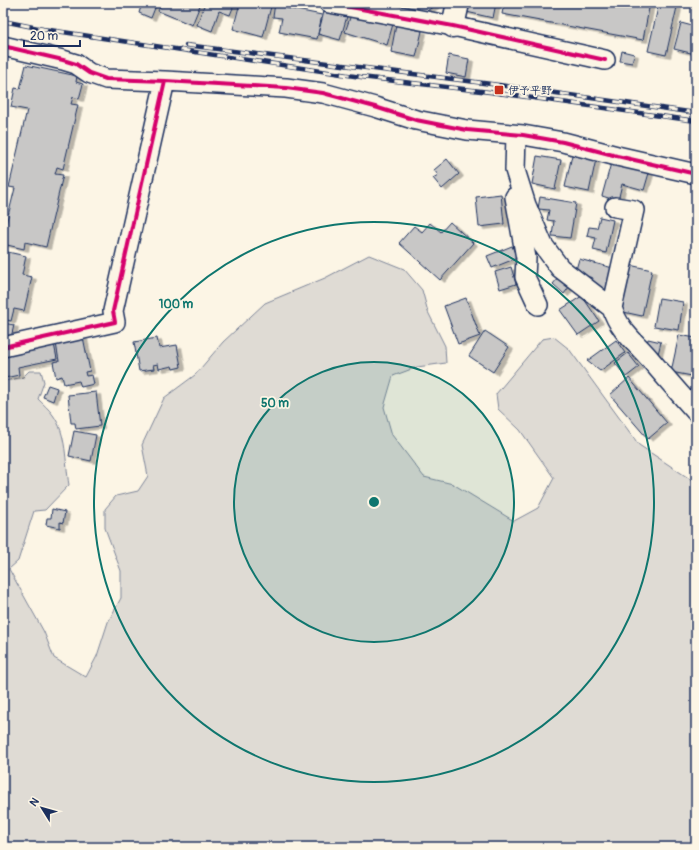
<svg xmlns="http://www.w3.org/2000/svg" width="699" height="850" font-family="Pangolin,'Klee One',sans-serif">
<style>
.green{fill:#dfdbd4;stroke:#7d8599}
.building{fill:#c8c7c6;stroke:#1b2f5e;filter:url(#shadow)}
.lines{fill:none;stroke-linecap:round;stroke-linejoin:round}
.minor-casing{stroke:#1b2f5e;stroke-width:22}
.major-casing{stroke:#1b2f5e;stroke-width:25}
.minor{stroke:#fcf5e5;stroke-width:19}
.major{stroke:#fcf5e5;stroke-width:22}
.rail-casing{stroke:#1b2f5e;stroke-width:4.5}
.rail{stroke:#fcf5e5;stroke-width:3;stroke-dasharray:9;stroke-linecap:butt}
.cycleway-casing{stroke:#fcf5e5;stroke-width:6}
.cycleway{stroke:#d6006c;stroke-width:4}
.ring{fill:none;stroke:#0f766e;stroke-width:2}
.poi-dot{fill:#c8321e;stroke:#fcf5e5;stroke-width:1.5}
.labels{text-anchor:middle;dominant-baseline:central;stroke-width:3.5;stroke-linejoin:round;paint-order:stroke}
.poi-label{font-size:11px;font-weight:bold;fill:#1b2f5e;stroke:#fcf5e5;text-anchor:start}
.centre{fill:#0f766e;stroke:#fcf5e5;stroke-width:2}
.ring-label{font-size:12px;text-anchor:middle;font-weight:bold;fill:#0f766e;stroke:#fcf5e5;stroke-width:3.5;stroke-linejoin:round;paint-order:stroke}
</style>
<defs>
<filter id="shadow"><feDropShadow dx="4.5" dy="2.5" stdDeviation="0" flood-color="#0004"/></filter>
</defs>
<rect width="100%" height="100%" fill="#fcf5e5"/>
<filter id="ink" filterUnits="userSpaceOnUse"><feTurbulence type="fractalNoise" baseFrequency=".025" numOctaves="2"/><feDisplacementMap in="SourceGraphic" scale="8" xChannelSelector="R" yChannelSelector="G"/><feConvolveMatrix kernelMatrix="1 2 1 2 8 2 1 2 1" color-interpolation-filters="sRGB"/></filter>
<g filter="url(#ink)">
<!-- green -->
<path class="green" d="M369,255L404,269L422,290L428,312L445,346L446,363L417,367L393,376L384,407L392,435L424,477L453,484L514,521L538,508L554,478L520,430L498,409L496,394L542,339L554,337L569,349L639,445L696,483V847H3V378L5,381L23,377L29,371H41L44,382L38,399C43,404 49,409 53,415C67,434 65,462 69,485L45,510L34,511L18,561L9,569L44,632L54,658L86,677L97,656L108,622L121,598V571L105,528V509L116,496L138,491L148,476L142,445L164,398L195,375L223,342L265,303L325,278Z"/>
<!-- building -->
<path class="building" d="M142,3H157L151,18L139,13Z
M162,3H201L192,25L158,11Z
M205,3H235L230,15L219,11L212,31L197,25Z
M240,3H272L263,37L233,29Z
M275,3H287L286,8L322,15L317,39L279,32L282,18L273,17Z
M393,3H439L422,14L392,6Z
M464,3H496L493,18L462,11Z
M504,3H650L643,40L502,14Z
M659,3L677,7L666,55L648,51Z
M325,8L348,13L340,40L318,34Z
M352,12L393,24L387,45L345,32Z
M681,23L696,27L695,54L674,49Z
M396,25L422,31L416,57L391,52Z
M622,51L634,54L632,63L620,61Z
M449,55L469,59L466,77L446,73Z
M26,65L77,76L76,82L83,84L79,99L73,97L71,104L78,105L63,169L57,167L55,174L63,175L46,247L25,242L24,249L3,244V236L15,188L9,187L27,110L11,107L15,88L20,89Z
M572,155L596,159L589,192L565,187Z
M537,156L561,160L555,189L532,184Z
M447,159L459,174L442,189L433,178L438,175L434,170Z
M611,163L649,173L644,190L622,184L618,201L602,196Z
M501,194L504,224L479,227L476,197Z
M540,197L576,203L570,238L552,236L554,221L547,220L549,210L538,209Z
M600,217L613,220L606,253L593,250L596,238L587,236L589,227L597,228Z
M450,222L473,243L440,280L399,243L414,226L422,232L430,223L441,232Z
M512,246L517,258L492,268L487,256Z
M3,251L26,256L22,275L32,277L24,311L14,309L11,321L3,319Z
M579,259L613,268L606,292L590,288L593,278L575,273Z
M625,264L652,270L642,316L614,310Z
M511,267L516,284L500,289L495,272Z
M558,278L569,287L564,294L553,284Z
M582,296L599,321L578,335L560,310Z
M466,298L480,336L458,344L444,306Z
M659,298L683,302L679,330L654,326Z
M3,323L14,325L11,338L3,336Z
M485,331L509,347L493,372L469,356Z
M679,335L696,338V357L692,376L671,372Z
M83,337L90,371L85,372L86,376L92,375L94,384L81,387L79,381L64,384L62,376L56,378L53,362L59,361L56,343Z
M157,338L159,348L177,345L181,367L173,369L172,366L159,369L158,364L153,365L154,369L139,371L134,342Z
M648,339L661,342L658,354L646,351Z
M616,340L625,353L600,371L587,361Z
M54,344L57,359L18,367L19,375L5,378L3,369V354Z
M628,353L639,367L626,377L615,363Z
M629,378L667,423L648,439L610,395Z
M48,385L57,388L53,401L43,397Z
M96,392L100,426L76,429L75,423H71L68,395Z
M74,431L96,435L91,461L69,456Z
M52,509L65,512L63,523L60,522V528L46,525L47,518H51Z"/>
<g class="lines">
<defs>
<path id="minor" d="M329,3L453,26L605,60
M3,46L63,60L76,64L89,73L106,79L165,81L113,311L115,322L3,347
M165,81L286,88L323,93L375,107L416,120L467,130L523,135L563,142L617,156L696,174
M516,135L515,170L526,205L543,245L560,268L612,308
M515,197L526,258L525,277L538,305
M615,207L634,210L612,308C619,330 634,341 649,358C664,376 680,394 696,412"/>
<path id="major" d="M453,26L458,3"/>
</defs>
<!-- minor casing -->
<use href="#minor" class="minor-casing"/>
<!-- major casing -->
<use href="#major" class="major-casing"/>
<!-- minor -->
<use href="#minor" class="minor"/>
<!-- major -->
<use href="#major" class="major"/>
<defs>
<path id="rail" d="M3,21L43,29L361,77L498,93L696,121
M186,45L499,85L696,113"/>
</defs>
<!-- rail casing -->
<use href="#rail" class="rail-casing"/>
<!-- rail -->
<use href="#rail" class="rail"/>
<defs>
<path id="cycleway" d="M329,3L453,26L605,60
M3,46L63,60L76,64L89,73L106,79L165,81L113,311L115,322L3,347
M165,81L286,88L323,93L375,107L416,120L467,130L523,135L563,142L617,156L696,174"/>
</defs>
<!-- cycleway casing -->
<use href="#cycleway" class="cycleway-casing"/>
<!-- cycleway -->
<use href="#cycleway" class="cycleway"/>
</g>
</g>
<!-- distance rings -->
<circle cx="374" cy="502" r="140" fill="#0f766e" fill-opacity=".12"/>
<g class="ring">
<circle cx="374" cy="502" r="140"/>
<circle cx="374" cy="502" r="280"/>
</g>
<!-- markers -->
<rect class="poi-dot" x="494" y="85" width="10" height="10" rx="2"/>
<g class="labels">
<!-- poi labels -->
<g class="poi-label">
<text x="508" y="90">伊予平野</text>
</g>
</g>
<circle cx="374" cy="502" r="6" class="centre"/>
<g class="ring-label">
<text x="176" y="308">100 m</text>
<text x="275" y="407">50 m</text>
</g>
<!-- margin -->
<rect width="699" height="850" fill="none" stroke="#fcf5e5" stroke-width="16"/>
<rect x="8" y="8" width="683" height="834" fill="none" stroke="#1b2f5e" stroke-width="1.5" filter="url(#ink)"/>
<!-- north arrow -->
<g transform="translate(42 808) rotate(307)" stroke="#fcf5e5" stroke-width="3" paint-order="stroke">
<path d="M0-3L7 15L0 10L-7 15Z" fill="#1b2f5e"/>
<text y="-6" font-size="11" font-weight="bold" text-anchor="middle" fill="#1b2f5e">N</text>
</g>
<!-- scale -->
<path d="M24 40v6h56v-6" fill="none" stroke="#1b2f5e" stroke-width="2"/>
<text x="30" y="40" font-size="12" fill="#1b2f5e" stroke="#fcf5e5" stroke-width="3" paint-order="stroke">20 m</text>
</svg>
